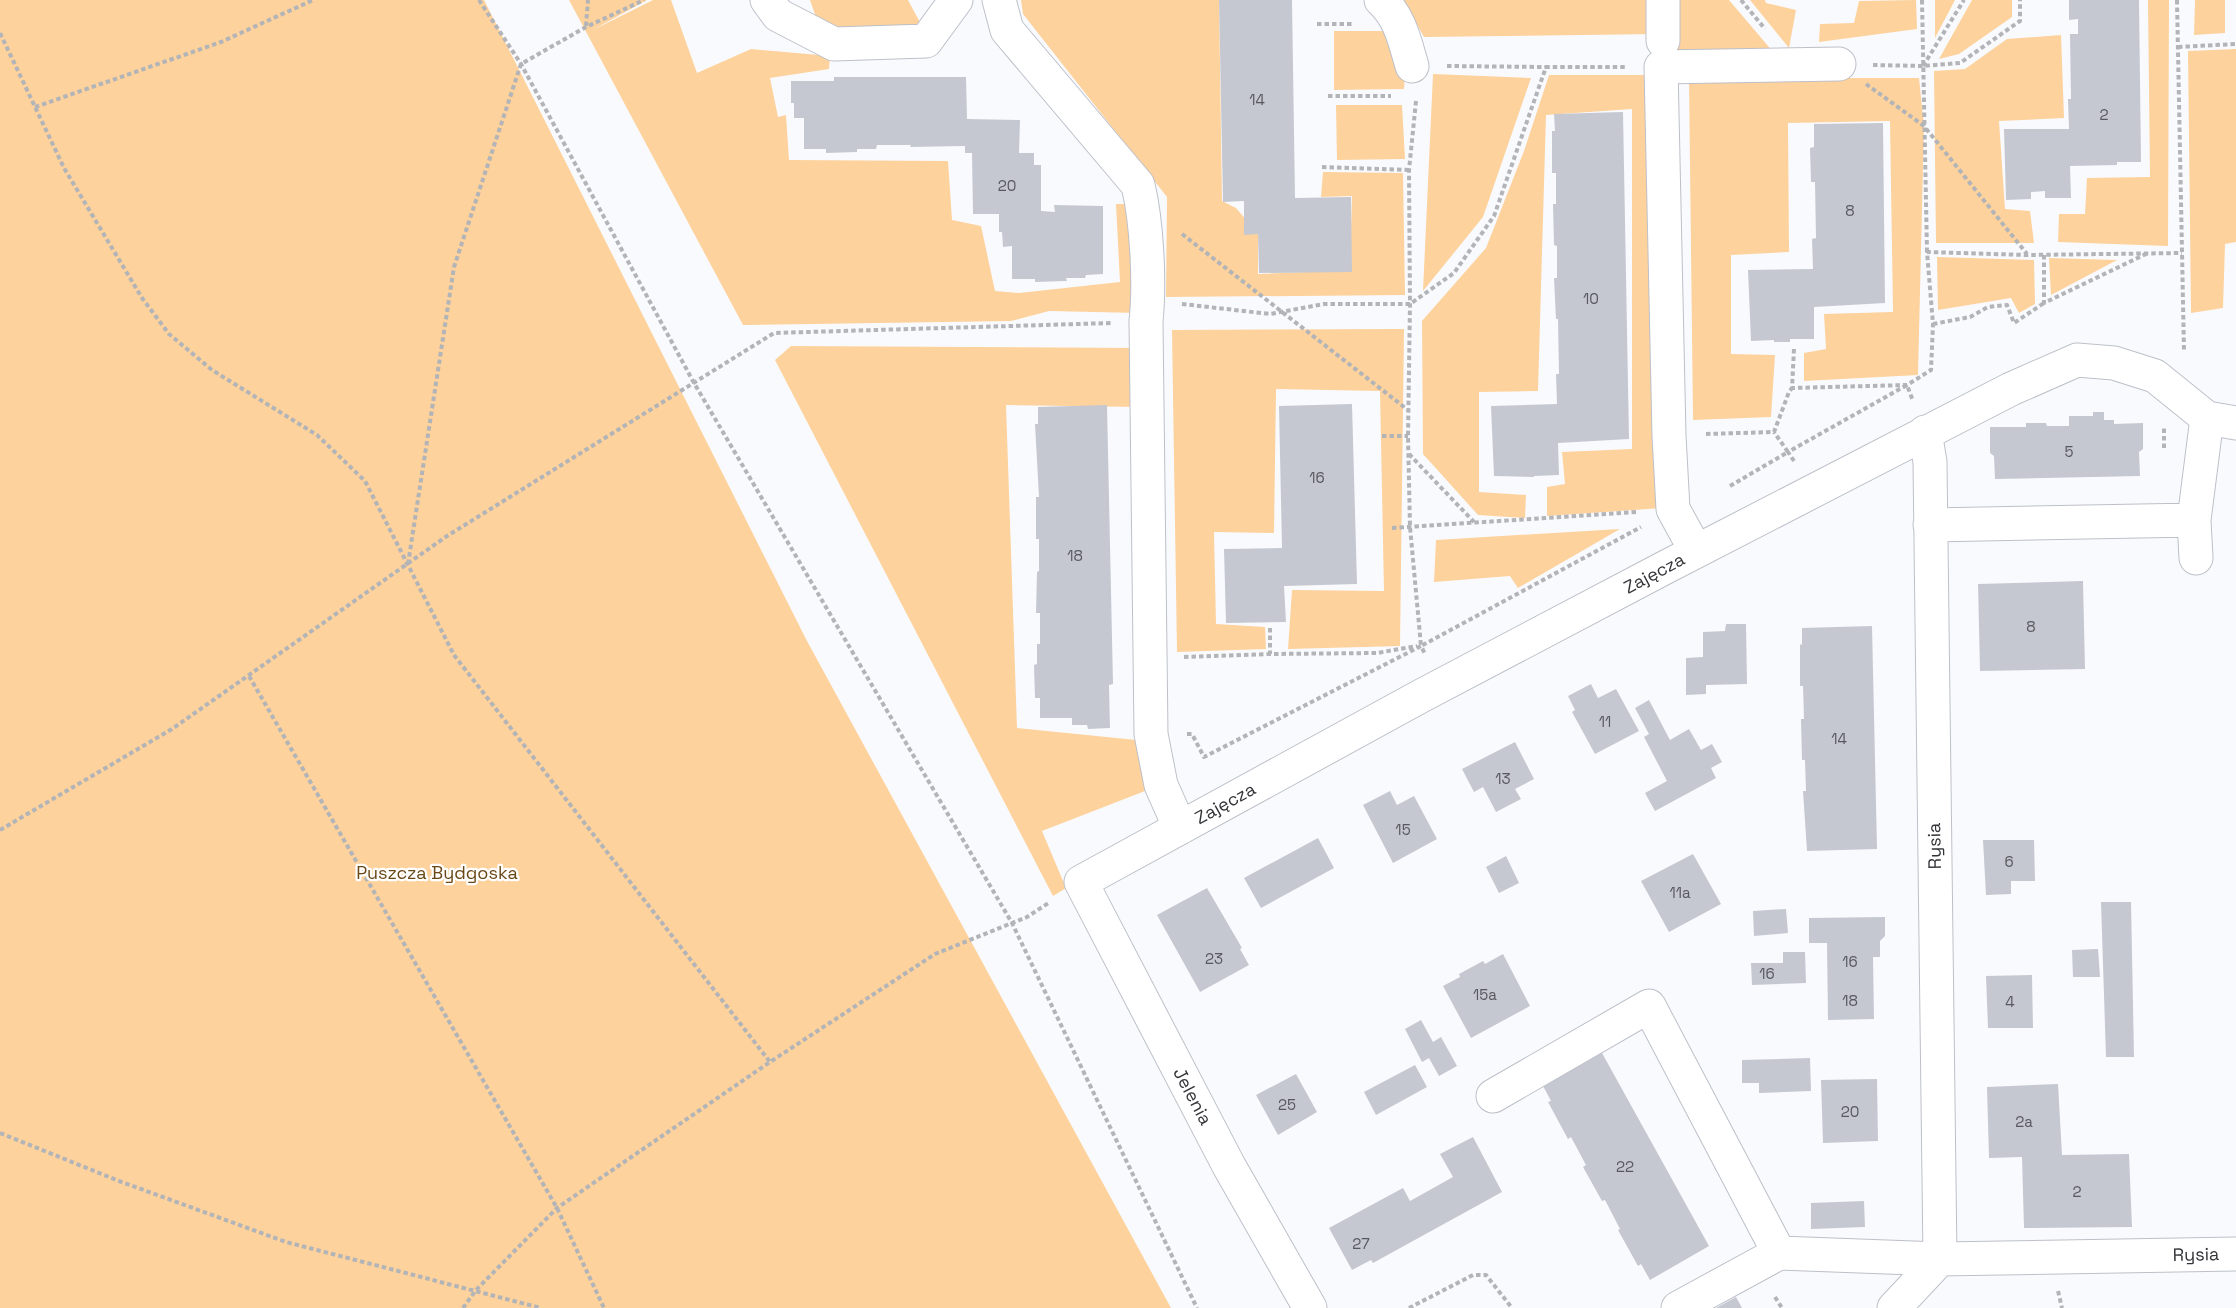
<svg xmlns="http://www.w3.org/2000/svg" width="2236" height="1308" font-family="'Space Grotesk',sans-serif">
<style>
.green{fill:#fdd29c}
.building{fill:#c5c8d1}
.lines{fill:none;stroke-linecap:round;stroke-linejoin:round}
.minor-casing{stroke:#bdc0c9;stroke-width:35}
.path{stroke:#b3b4b7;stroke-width:4;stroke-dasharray:4.5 3;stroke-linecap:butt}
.minor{stroke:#fff;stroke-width:33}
.labels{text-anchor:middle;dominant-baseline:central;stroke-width:4.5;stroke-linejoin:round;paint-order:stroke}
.number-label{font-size:15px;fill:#58595e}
.street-label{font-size:18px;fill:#333437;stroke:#fff}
.park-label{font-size:18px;fill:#694816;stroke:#fff}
</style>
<rect width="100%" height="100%" fill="#f9fafe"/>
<!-- green -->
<path class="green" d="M0,0H484L807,641L1171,1308H0Z
M569,0H647L591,31L653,0H671L697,73L751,49L830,56L829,69L770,78L778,117L786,115L789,160L948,161L952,220L981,226L995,291L1019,293L1120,282L1116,204H1136L1139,313L1049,311L1011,321L743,325Z
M810,0H908L924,30L837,29L817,20Z
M1021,0H1219L1222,201L1236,208L1258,234V274L1350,270L1352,196L1321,197L1323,172L1403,173L1405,295L1166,297L1167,197L1023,14Z
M1403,0H1657L1659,34L1424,37Z
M1675,0H1729L1774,53L1675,58Z
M1750,0H1765L1766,3L1796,10L1789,48Z
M1916,0L1917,29L1819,42L1820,24L1854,23L1859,1Z
M1935,0H1955L1935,38Z
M1972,0H2012V17L1959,54L1939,59Z
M2148,0H2169L2168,246L2058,242L2059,214H2085L2087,178L2150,177Z
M2195,0H2225V33L2194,35Z
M1334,31H1389L1405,72L1404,89L1334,90Z
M2061,35L2064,118L1999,121L2005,209L2030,211L2034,243H1936L1934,71L1965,69L2007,39Z
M2236,49V242L2225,244L2223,308L2191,313L2188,51Z
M1433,74L1531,78L1483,217L1423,291Z
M1549,75H1662V508L1547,516V487L1565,484L1562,452L1632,449V109L1546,115L1538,391L1479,392V492L1526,495L1525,518L1478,515L1423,454L1422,321L1486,248L1524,151Z
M1689,78H1919L1924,126L1918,375L1804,381V353L1826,349L1824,314L1893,312L1890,121L1788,123L1789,252L1731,255V354L1775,355L1771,417L1693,420Z
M1336,105H1402L1405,159L1337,160Z
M1937,257L2034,260L2035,304L2019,313L2011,298L1938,310Z
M2049,258L2117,260L2051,295Z
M1404,329L1400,646L1288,649L1292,590L1384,591L1380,391L1276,389L1274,533L1214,532L1216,624L1265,627L1266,649L1177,652L1172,330Z
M791,346L1145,348L1142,407L1006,405L1017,728L1146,741L1145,791L1042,831L1066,888L1053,896L775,360Z
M1620,529L1518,588L1510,576L1434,582L1436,540Z"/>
<!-- building -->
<path class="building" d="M1219,0H1292L1295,198L1351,197L1352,272L1259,273L1258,234L1244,235V201L1223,202Z
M2069,0H2139L2141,162H2117V165L2070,166L2071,198H2045V191L2031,192V199L2006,200L2004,129H2069L2068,99H2071L2070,34H2078V19L2069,20Z
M834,77H966L967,119L1020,120L1019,153H1034V165H1041V211L1055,212L1054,205L1103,206V274L1086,275L1085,278H1066L1067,281L1035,282V279H1012V246L1003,247L1002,232H999V214H973L972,153H965V146L910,147L911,145H877L876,149H857V152L826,153V149H804V118H794V103H791V81H834Z
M1623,112L1629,439L1558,443L1559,475L1534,476V477L1494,476L1491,406L1557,404L1556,374H1559L1558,319H1556L1554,278H1557V246L1554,245L1553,204H1556V173H1552V131H1555L1554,114Z
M1883,123L1885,303L1814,307V339H1790V342H1774V340L1751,341L1748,270L1813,269L1812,239L1816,238L1815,182H1811L1810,148L1814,147V124Z
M1352,404L1357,584L1284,586L1286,622L1226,623L1224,549L1282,548L1279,406Z
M1107,405L1113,684L1109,685L1110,728L1088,729L1087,725H1072V718H1040V698H1035L1034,665L1037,664V644H1040V613H1036L1037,572L1039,571V539H1036V497H1039L1035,424H1038V407Z
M2093,412H2104V420H2114V424L2143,423V449L2139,452L2140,476L1995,479L1994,456L1990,453V427H2026V423H2046L2047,426H2069V416H2093Z
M2083,581L2085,669L1980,671L1978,584Z
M1726,624H1746L1747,684L1706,685V694L1686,695V658L1703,657V632L1725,631Z
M1872,626L1877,849L1807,851L1803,791H1806L1805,760H1802L1801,719H1804L1803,686H1800V644L1802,645V628Z
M1591,684L1598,698L1616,689L1639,731L1595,754L1572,712L1575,710L1568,696Z
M1649,700L1670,740L1689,729L1701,750L1712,744L1722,762L1711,768L1716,778L1655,811L1645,793L1667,781L1644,737L1649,734L1635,708Z
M1515,742L1534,779L1515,789L1521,799L1496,812L1483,787L1474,792L1462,769Z
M1390,791L1397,805L1414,796L1437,839L1393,863L1363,805Z
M1318,838L1334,868L1261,908L1244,878Z
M1983,840H2034L2035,881H2011V894L1986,895Z
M1693,854L1721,904L1669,932L1641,881Z
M1506,856L1519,883L1499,893L1486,867Z
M1207,888L1242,948L1240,949L1249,965L1200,992L1157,915Z
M2101,902H2131L2134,1057H2106Z
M1786,909L1788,933L1754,936L1753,911Z
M1885,917V936L1880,941V957H1873L1874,1019L1828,1020L1827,943H1809V918Z
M2098,949L2100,977H2073L2072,950Z
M1783,952H1805L1806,983L1752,985L1751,963H1783Z
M1503,954L1530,1006L1471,1038L1443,986L1460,977L1459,974L1483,961L1485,964Z
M2032,975L2033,1028H1988L1986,976Z
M1421,1020L1433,1042L1441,1037L1457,1066L1439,1076L1429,1058L1422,1062L1405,1029Z
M1602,1053L1709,1246L1650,1280L1641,1264L1638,1266L1618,1230L1620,1229L1605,1200L1602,1201L1583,1167L1586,1165L1571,1137L1568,1139L1548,1102L1551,1101L1542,1084Z
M1810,1058L1811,1091L1759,1093V1083H1742V1060Z
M1415,1065L1427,1087L1376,1115L1364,1092Z
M1296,1074L1317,1112L1278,1135L1256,1095Z
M1877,1079L1878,1141L1823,1143L1821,1080Z
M2058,1084L2062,1155L2129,1154L2132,1227L2024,1228L2022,1157L1989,1158L1987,1087Z
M1473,1137L1502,1192L1373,1263L1371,1260L1352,1270L1329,1228L1403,1188L1410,1201L1453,1177L1440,1154Z
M1864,1201L1865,1227L1811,1229V1203Z
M1736,1297L1742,1308H1716Z"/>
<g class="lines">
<defs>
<path id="minor" d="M767,0L778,15L834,44L926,41L956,0
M999,0L1007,30L1138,185C1147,223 1150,283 1146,321L1151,734L1161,785L1180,828
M1381,0C1400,17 1405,42 1412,66
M1663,41V0
M1925,432L1930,462L1940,1259L2236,1254
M1930,525L2194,520
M1696,551L1673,509L1669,436L1661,67L1839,64
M2196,558L2194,520L2207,418
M1493,1096L1649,1006L1779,1253
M1310,1308L1229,1166L1081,882L1421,696L1664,568L2011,389L2077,360L2114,363L2155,376L2207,418L2236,423
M1678,1308L1779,1253L1940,1259
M1894,1308L1940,1259"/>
</defs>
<!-- minor casing -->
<use href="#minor" class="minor-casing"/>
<!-- path -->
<path class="path" d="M479,0L521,64L694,383L1012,923L1197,1308
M1741,0L1765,29
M1922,0L1927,252
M2177,0L2184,352
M1317,24H1353
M586,26L588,0
M0,33L64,168L142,298L169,334L212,370L317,435L365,481L454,655L770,1062
M2178,47L2236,44
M1873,65L1922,66L1960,63L2020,21V0
M1447,66L1546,67
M1923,66L1964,0
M1866,84L1924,126L2027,254
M1328,96H1391
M1416,101L1409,170L1410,304L1408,436L1410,527L1421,646L1641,527
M35,107L221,42L313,0
M1322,167L1409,170
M1182,234L1408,410
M2044,255V303L2148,253
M1182,304L1270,314L1324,304H1410L1454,273L1494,216L1546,67H1626
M1933,324L1970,317L1988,307L2007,305L2014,323L2044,303
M1794,349L1792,388L1907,385L1931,370L1933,324L1927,252L2027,255L2182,253
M1706,434L1774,432L1789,392L1792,388
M1382,436H1408
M2164,448V428
M1409,454L1474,522
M1794,461L1788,452L1907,385L1913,401
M1730,486L1788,452L1774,432
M1392,528L1637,512
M408,564L454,267L521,64L586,27L644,0
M1270,628V654L1377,653L1417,646
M1184,657L1270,654
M249,676L557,1208L604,1308
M1187,734H1192L1204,757L1421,646L1425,654
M0,830L172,729L447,536L774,333L1112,323
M0,1133L119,1181L286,1242L541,1308
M2058,1291L2062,1308
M1775,1297L1782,1308
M463,1308L476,1290L557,1208L770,1062L935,954L1027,917L1050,902
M1409,1308L1473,1275H1486L1512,1308"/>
<!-- minor -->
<use href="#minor" class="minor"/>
</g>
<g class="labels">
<!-- number labels -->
<g class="number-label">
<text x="1257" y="99">14</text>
<text x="2104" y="114">2</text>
<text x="1007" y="185">20</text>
<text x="1850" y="210">8</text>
<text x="1591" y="298">10</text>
<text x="2069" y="451">5</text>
<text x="1317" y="477">16</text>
<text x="1075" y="555">18</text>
<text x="2031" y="626">8</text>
<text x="1605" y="721">11</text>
<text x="1839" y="738">14</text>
<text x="1503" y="778">13</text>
<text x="1403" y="829">15</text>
<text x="2009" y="861">6</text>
<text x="1680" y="892">11a</text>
<text x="1214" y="958">23</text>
<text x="1850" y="961">16</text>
<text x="1767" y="973">16</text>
<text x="1485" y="994">15a</text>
<text x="1850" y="1000">18</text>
<text x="2010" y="1001">4</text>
<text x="1287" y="1104">25</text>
<text x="1850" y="1111">20</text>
<text x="2024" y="1121">2a</text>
<text x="1625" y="1166">22</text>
<text x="2077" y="1191">2</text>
<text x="1361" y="1243">27</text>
</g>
<!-- street labels -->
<g class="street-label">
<text transform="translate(1654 573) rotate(-28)">Zajęcza</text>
<text transform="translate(1225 803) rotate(-29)">Zajęcza</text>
<text transform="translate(1934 846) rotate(-91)">Rysia</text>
<text transform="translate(1193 1096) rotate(62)">Jelenia</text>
<text transform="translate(2196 1254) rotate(-1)">Rysia</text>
</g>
<!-- park labels -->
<g class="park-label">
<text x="437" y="872">Puszcza Bydgoska</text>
</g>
</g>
</svg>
